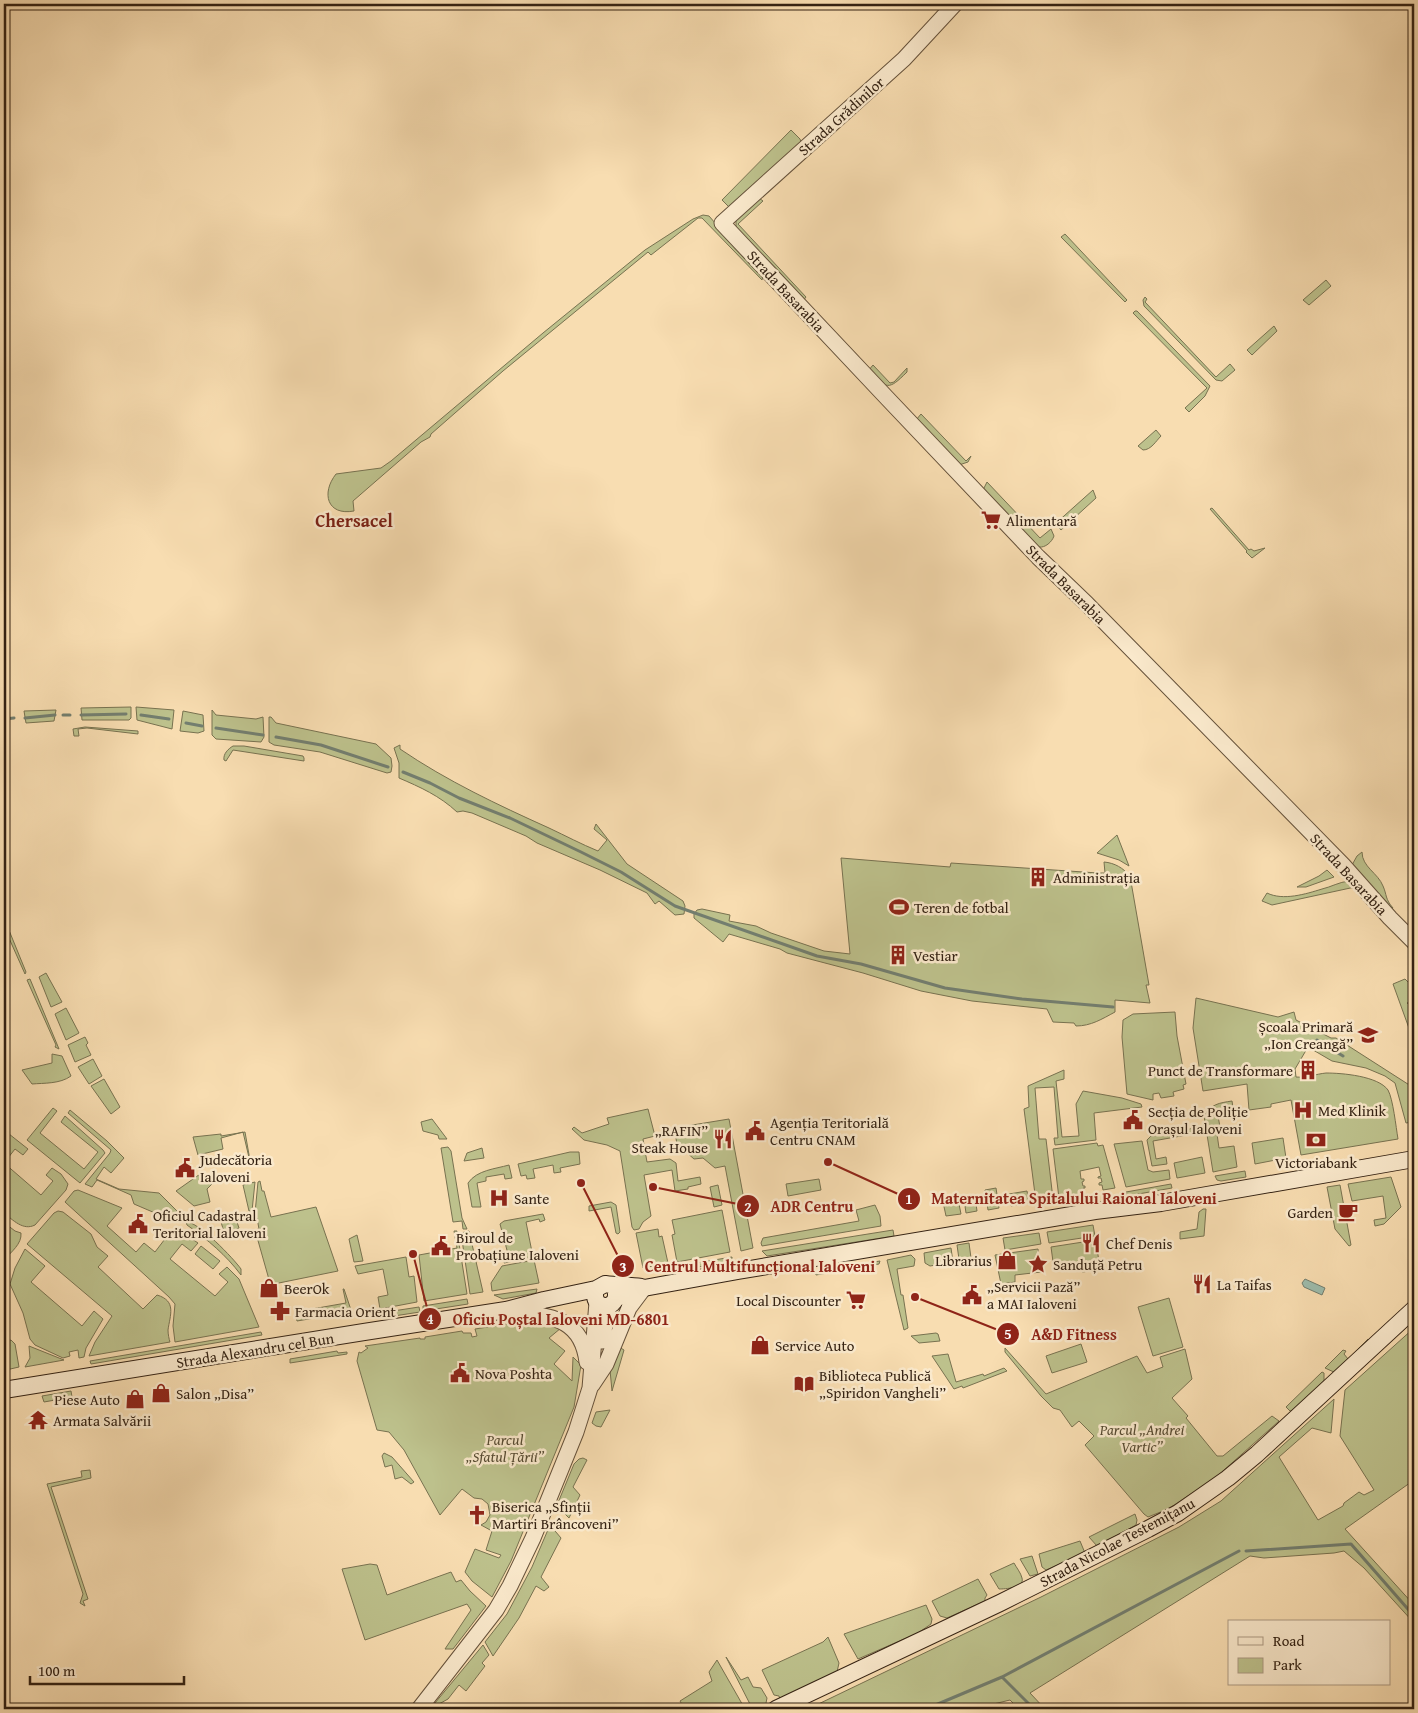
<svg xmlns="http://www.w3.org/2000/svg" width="1418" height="1713" font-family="'Gentium Book Plus',serif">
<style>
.green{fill:#bdc18c;stroke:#787250}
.water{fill:#9dbcac;stroke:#737e6f}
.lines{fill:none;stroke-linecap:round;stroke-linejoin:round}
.stream{stroke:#737e6f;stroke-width:3}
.tertiary-casing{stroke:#65513a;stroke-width:17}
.secondary-casing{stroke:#342213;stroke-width:18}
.tertiary{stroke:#fae9cc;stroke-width:15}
.secondary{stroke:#fae9cc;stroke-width:16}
.labels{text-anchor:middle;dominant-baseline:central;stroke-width:5;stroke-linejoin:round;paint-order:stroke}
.street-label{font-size:15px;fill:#342213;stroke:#fae9cc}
.poi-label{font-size:15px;fill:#342213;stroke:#fae9cc;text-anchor:start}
.park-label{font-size:15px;font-style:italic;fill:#564a31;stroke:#fae9cc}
.quarter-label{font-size:18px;font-weight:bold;fill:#7a1f14;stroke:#fae9cc}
.leader{fill:none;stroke:#8f2418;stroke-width:2}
.callout-dot{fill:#8f2418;stroke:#fae9cc;stroke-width:2}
.mark-label{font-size:15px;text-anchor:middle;font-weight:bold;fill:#fff}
.callout-label{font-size:16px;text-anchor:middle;font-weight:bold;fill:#8f2418;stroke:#fae9cc;stroke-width:5;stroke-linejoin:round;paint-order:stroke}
</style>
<rect width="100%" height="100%" fill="#f8ddb1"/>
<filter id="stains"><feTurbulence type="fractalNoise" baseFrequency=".004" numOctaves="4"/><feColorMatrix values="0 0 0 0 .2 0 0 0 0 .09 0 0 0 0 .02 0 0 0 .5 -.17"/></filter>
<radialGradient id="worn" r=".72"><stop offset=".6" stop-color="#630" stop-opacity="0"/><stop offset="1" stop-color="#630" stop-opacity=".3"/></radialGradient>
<!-- green -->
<path class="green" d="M791,130L800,139L801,142L732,206L729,207L722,200Z
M759,198L763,201L738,224L806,297L803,301L736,227V219Z
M703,215L709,216L716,224L715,226L763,276L762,280L702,218H698L651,255L648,252L503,371L431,434L430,437L421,442L353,501L354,511C327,516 321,493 336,474L381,468L391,461L543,333L645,250L693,219Z
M1065,234L1127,300L1125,302L1061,237Z
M1326,280L1331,286L1309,305L1303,300Z
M1145,297L1147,299L1145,302L1216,377L1230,364L1235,370L1222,381L1216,380L1144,306L1143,300Z
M1135,311H1137L1210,386L1205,396L1189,412L1185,408L1207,388L1133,313Z
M1274,326L1277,331L1252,355L1247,350Z
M873,365L890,383L894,382L907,368V372C888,391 887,389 868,371Z
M921,414L966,461L971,456L968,462L959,465L916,420Z
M1156,430L1161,436C1156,441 1151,450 1143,450L1138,446Z
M987,482L1040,538L1051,529L1054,536C1052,542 1045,548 1039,547L983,490Z
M1093,490L1096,498L1061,530L1055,524Z
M1212,508L1249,550L1251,549L1254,551L1265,548L1252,558L1246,552L1247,551L1210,509Z
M131,707V718L129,720H82L81,708Z
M136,707L174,710L172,729L137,720Z
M56,710L54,721L26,723L24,711Z
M212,710L216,715L256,719L263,717L264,737L261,742L216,739L212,735Z
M183,711L203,715L204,731L198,733L180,731Z
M269,717H271L276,723L376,744L391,758L392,766L391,772L387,773L320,752L274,745L269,742Z
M85,727L138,731V734L87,728L78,729L79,736H74L73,729Z
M400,745V749C447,781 498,805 549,828C566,836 581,844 598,851L607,840L594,829L596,824L627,864L683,901L685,906L684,914L675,915L659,901L655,904L647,893L600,870L537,843L526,836L472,813L463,811L457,812C440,796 420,787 399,778V763L394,748Z
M233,746H244L303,756L304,758V761L233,750L226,761L224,760C223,754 228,749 233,746Z
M1117,835L1129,866L1119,860L1097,853Z
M1362,852C1362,867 1378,873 1383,886C1387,895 1385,899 1393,908L1388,909L1352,865L1357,856Z
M841,858L950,867L951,863L1098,873H1105L1104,862C1115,863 1123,868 1130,876L1149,985H1146L1150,1003L1115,1000V1012C1102,1019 1091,1026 1076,1026L1074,1023L1053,1022L1047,1009L972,1001L921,991L863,973L787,953L780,949L729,934L723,942L694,918V914L697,910L702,909L730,915L729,921L756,926L771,933L824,951L850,954Z
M1327,870L1334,877L1306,887H1297L1319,876Z
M1349,881L1355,887L1272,905L1262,901L1267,893C1283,901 1306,894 1322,889C1331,887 1339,882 1349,881Z
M4,918L26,972L25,974L4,927Z
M46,973L62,1002L51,1007L39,977Z
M30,979L59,1049L55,1047L56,1045L27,980Z
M1405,979L1414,988V998L1407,1003L1414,1010V1019L1413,1020L1414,1024V1042L1393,984Z
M1196,998L1278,1017L1294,1012L1296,1020L1331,1038H1336L1414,1088V1130L1412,1122L1406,1123L1395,1083L1385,1076L1366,1068L1332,1061L1308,1047L1295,1069L1296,1077C1306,1078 1316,1074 1326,1073C1342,1073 1378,1076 1388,1090C1393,1099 1396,1127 1398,1139L1301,1155L1291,1100L1271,1104V1107L1249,1110L1247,1084L1203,1091L1193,1028Z
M66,1008L79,1033L66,1040L55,1014Z
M1175,1012L1177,1036L1186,1084L1183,1085L1184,1089L1173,1092L1174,1096L1161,1098L1159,1093L1153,1094V1100L1127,1094L1122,1037L1123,1020L1133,1014Z
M85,1037L88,1043L86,1045L91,1055L75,1062L68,1045Z
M52,1054L62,1056L71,1076C60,1084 44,1083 32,1084L22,1070L52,1063Z
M93,1059L102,1076L89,1084L78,1067Z
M1064,1070V1079L1056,1081L1062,1137L1079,1136L1076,1104L1083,1091L1122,1098L1141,1104L1142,1107L1094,1113L1096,1140L1055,1145L1054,1138H1058L1054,1087L1035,1088L1039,1139H1046L1053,1199L1036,1202L1024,1109L1029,1107L1028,1086Z
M104,1079L120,1107L111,1114L91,1086Z
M1232,1101L1234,1114L1218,1116L1220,1127H1216L1219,1148L1234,1146L1237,1167L1213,1172L1204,1116C1211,1104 1219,1103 1232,1101Z
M53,1108L57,1111L40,1133L84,1169L98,1152L61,1122L65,1116L103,1150L105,1153L80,1183L27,1140Z
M648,1109L655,1136L643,1139L647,1162L670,1159L676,1163L678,1181L700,1177L701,1184L688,1187V1189L675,1191L672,1170L644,1175L651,1216L643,1222L639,1229L634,1230L632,1227L620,1151L607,1145L584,1140L572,1129L574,1127L582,1133L609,1124L607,1118Z
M70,1110L107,1141L124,1158L111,1173L104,1167L96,1179L119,1189L159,1193L179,1213L162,1216L134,1204L131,1195L97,1180L92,1187L85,1184L110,1153L111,1150L68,1113Z
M432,1119L447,1139H439L438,1135L423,1131L421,1122Z
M729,1119L753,1248L741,1251L725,1166L715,1168L703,1158L694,1159L677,1144L674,1128Z
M1193,1128L1197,1130L1198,1133L1153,1141L1156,1159L1166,1157L1167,1164L1152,1166L1147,1140L1151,1136L1173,1134Z
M4,1130L28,1149L23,1155L15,1149L4,1163Z
M243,1132L221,1138L223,1149L198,1155L193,1137L221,1134V1136L245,1132L251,1166Z
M1283,1138L1286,1158L1255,1164L1252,1143Z
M1142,1141L1148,1170L1153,1172L1169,1170L1170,1179L1126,1187L1114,1144Z
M1097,1143L1098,1146L1103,1145L1115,1188L1103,1190L1102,1185H1099V1183L1102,1182L1101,1178H1098V1177L1101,1176L1099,1167L1080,1171L1081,1179H1084V1181L1082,1182L1083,1186H1085V1188H1083L1084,1194L1059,1198L1053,1149Z
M448,1147L451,1151L462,1218L467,1229H463L462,1221L453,1222L441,1148Z
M482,1148L484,1158L464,1161L467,1153Z
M570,1152H579L580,1164L560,1168L561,1172L554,1173L553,1165L533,1169L535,1178L527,1179L526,1175L521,1176L518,1164Z
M1202,1157L1205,1173L1177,1178L1174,1163Z
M4,1163L41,1195L53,1181L46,1175L52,1168L61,1174L68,1184L66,1190L35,1225C23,1231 13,1220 4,1213Z
M509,1165L512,1178L505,1179L504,1174L486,1177V1181L477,1183L481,1207H472L468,1183C477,1170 495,1169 509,1165Z
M1245,1171L1246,1177L1221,1181L1217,1180L1215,1176Z
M203,1172L206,1179H217L207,1189L210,1202L194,1206L176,1191Z
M1391,1177L1401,1207L1384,1224L1375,1226L1374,1220L1386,1218L1383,1196L1352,1201L1348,1184Z
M819,1179L821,1190L788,1196L786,1184Z
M260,1181L262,1191H264L271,1217L316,1207L338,1271L264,1286V1285L270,1283L255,1230L259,1229L257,1218L237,1222L239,1228L227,1234L224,1232L221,1222L255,1213L258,1182Z
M255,1182L252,1211H249L243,1185Z
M1171,1184L1172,1188L1127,1196L1126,1192Z
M718,1185L722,1205L714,1207L710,1187Z
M1340,1185L1351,1245L1349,1246L1335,1229L1327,1187Z
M996,1188L999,1208L988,1210L985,1190Z
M78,1190L122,1208L107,1226L136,1252L144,1243L155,1252L171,1231L186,1235L198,1243L191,1251L182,1244L170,1259L215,1296L228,1282L219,1274L227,1267L239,1279L259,1327L175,1342L173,1326L175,1304L169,1297L65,1202L74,1191Z
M1027,1191L1029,1203L1011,1206L1009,1194Z
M975,1197L977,1211L966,1213L964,1199Z
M958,1199L961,1214L946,1216L943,1202Z
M611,1202L616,1205L620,1232L618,1234L616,1233L611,1207L589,1211V1206Z
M875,1205L880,1216L881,1226L762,1246L761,1243L763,1238L859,1221L856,1210Z
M1203,1209H1206L1204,1236L1180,1239V1232L1197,1229L1199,1212Z
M722,1210L730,1252L677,1262L672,1235L675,1234L672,1220Z
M58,1211L63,1212L91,1234L97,1247L108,1256L98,1267L143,1309L157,1295C177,1301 170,1315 168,1330C168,1334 169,1339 170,1342L89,1356L95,1342L112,1316L27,1244L54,1213Z
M543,1214L545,1220L540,1222L539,1219L526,1222L533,1257L504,1263L508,1254L500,1224L504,1221Z
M186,1222C198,1221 234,1259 241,1269V1275C226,1255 208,1240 187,1225Z
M6,1224L15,1231L21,1233C22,1244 11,1252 4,1260V1243L8,1237L4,1233V1226Z
M1093,1225L1095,1236L1049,1243L1047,1232Z
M658,1229L659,1237L662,1236L668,1263L643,1268L636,1233Z
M893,1230L894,1236L767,1256L762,1251Z
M454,1231H457L467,1294L424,1301L419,1255L457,1248Z
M469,1231L483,1292L470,1294L461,1233Z
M1039,1233L1041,1244L1005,1250L1003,1238Z
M357,1235L363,1261L354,1262L349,1239Z
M1096,1240L1100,1270L1082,1272L1080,1265L1054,1269L1051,1247Z
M969,1243L971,1258L959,1259L957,1245Z
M201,1246L220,1261L213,1269L195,1254Z
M951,1248L953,1262L930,1266L925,1263L924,1253Z
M25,1249L45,1266L31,1282L82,1326L94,1311L103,1319L86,1348L84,1357L79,1358L78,1350L69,1352L70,1356L63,1358L35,1345L30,1339L23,1313L10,1284L15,1268Z
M1038,1249L1041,1272L1015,1275V1282L1001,1284L995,1255Z
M911,1255L915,1259L914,1266L897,1269L901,1295H903L908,1328L904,1330L887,1260Z
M406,1257L409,1277L414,1276L417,1302L380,1309L378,1297L388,1295L383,1269L358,1274L355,1266Z
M732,1257V1262L678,1270V1266Z
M534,1260L539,1283L492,1291L491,1283L502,1266Z
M880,1261L879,1264L816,1275L814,1272Z
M343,1289H344L351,1310L350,1312L297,1321L295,1312L346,1303Z
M537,1289L536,1293L503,1299L494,1295Z
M1169,1298L1183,1347L1153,1356L1138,1307Z
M467,1299L468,1304L423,1311V1306Z
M419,1307L420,1312L381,1318L380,1313Z
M533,1320L561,1328L549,1338L565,1351L554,1364L572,1381L573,1357L581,1365L574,1407L511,1561L492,1597L472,1581L465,1572L475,1549L499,1558L501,1555L486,1550L492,1531L481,1525L486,1522L490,1515L488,1504L482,1499L474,1498L462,1489L440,1515L404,1450L389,1432L377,1430L357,1361L359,1352L361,1353L368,1348L365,1346L420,1338V1339H425V1337L462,1331L463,1333H471L472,1337L477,1336L475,1329Z
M1414,1328V1480L1345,1529L1414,1605V1623L1364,1568L1344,1551L1334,1553L1264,1558L1250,1556L1030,1693L1045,1709H1019L1010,1700L973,1709H808L1041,1597L1179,1527L1221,1501L1334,1399L1331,1433L1312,1428L1279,1457L1318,1520L1343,1506L1344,1503L1359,1492L1364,1495L1374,1490L1340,1436L1345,1390Z
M261,1332L262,1335L91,1364L90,1361Z
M936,1333L938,1334L940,1341L919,1343L911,1336Z
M1368,1339V1341L1336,1373L1325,1368L1343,1350L1346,1351L1344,1354L1348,1359Z
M11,1340L15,1344L19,1367L6,1370L4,1358V1342Z
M1081,1344L1087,1362L1052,1373L1046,1356Z
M29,1346L64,1360L25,1367L30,1358Z
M619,1347L624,1350L612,1391L610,1370Z
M1005,1348L1046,1394L1137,1356L1147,1373L1163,1367L1160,1357L1185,1349L1192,1379L1172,1398L1188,1416L1186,1418L1217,1456H1223L1272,1416L1279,1421L1214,1479L1168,1509L1148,1517L1144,1514L1085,1445L1094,1436L1079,1421L1072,1427L1060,1410L1053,1408L1041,1396L1005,1352Z
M337,1351L338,1353L347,1352V1354L290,1363V1359Z
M948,1354L956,1382L983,1374L984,1376L1004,1368L1007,1371L963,1388L962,1386L954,1389L932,1356Z
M1322,1372L1324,1373V1381L1293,1410L1290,1411L1286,1407Z
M71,1391L72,1397L44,1402L42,1396Z
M610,1410L601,1427L596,1426L592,1423L596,1412Z
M384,1453L392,1457L414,1482L411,1484L402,1477L395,1479L392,1465L385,1467L382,1456Z
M583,1458L587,1460L573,1487L580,1495L569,1518L564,1513L555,1510L574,1464L579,1459Z
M90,1470L91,1478L51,1487L88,1599L83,1601L85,1606L80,1603L83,1594L47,1484L82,1477L81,1471Z
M1135,1514L1137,1520L1136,1525L1097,1546L1089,1537Z
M550,1525L561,1538L541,1577L549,1587L544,1591L536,1586L519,1618L493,1656L485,1642L507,1614L532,1567Z
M1080,1541L1085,1553L1046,1570L1042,1567L1039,1554Z
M1032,1556L1038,1574L1030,1576L1020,1559Z
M1014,1563C1016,1567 1021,1573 1022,1578C1025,1588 1005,1589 999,1589L990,1574Z
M370,1564L377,1565L387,1595L451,1572L456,1582L461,1580L470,1591L486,1606L453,1649H445L471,1610L467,1604L365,1640L342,1569Z
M978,1579L987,1595L985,1598V1601L947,1618L940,1616L932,1601Z
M926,1605L932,1619L931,1624L918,1633L858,1659L844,1634Z
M828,1637L839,1663L837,1672L780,1699L779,1696L774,1695L762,1670L823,1642Z
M483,1645L489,1655L482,1663L485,1666L466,1691L459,1685L448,1699L430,1709Z
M726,1657L741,1680L748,1677L753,1687L761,1688L767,1698L766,1703L767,1706L761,1709L752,1708Z
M717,1660L745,1709H682L684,1708L680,1701L712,1681L709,1672Z"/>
<!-- water -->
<path class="water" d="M1305,1279L1325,1288L1322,1295L1304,1287L1302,1283Z"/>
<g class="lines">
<!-- stream -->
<path class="stream" d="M63,715H70
M81,715L126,714
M141,715L169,719
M25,718L55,715
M4,719L14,718
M186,723L202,726
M216,728L263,735
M276,737L321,745L388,767
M403,772L430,783L459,798L510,818L581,852L621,872L675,906L817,956L861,964L945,988L1022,999L1113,1007
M1317,1040L1343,1056
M1246,1551L1351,1544L1414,1616
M1002,1677L1034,1709
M926,1709L1002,1677L1239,1551"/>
<defs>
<path id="tertiary" d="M955,4L904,59L722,223L887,398L1038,557L1087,604L1343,865L1390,918L1414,942
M506,1310C544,1317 581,1313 587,1362
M602,1341L609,1305
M592,1385L606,1364L629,1308L644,1288
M419,1709L496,1610L510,1586L533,1538L576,1432L590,1388L597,1302"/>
<path id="secondary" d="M596,1289C589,1312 622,1311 615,1289
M616,1298L628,1295L644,1288L738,1271L1095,1211L1161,1203L1414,1159
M4,1390L364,1332L506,1310L544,1300L596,1289L605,1284C617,1286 629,1285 641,1287
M776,1709L1000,1603L1148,1529L1178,1513L1228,1478L1257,1454L1414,1309"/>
</defs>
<!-- tertiary casing -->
<use href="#tertiary" class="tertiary-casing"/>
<!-- secondary casing -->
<use href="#secondary" class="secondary-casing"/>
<!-- tertiary -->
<use href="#tertiary" class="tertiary"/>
<!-- secondary -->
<use href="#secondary" class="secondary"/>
</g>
<!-- icons -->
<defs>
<symbol id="supermarket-bare" viewBox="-9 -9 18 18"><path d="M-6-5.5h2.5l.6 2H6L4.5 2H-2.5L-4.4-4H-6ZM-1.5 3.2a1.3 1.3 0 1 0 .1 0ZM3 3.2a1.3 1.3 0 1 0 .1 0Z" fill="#8f2418" stroke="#fae9cc" stroke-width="2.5" paint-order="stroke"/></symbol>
<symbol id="building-bare" viewBox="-9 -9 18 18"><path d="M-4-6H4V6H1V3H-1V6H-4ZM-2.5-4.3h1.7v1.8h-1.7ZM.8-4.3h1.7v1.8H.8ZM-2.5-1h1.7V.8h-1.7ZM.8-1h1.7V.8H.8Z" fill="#8f2418" stroke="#fae9cc" stroke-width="2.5" paint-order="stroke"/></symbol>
<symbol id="stadium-bare" viewBox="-9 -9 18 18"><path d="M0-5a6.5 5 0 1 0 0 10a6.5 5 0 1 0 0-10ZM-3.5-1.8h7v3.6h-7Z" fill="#8f2418" stroke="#fae9cc" stroke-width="2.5" paint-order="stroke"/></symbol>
<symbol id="school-bare" viewBox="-9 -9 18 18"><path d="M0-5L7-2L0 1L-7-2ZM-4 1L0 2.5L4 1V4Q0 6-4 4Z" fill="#8f2418" stroke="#fae9cc" stroke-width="2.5" paint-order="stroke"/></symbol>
<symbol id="hospital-bare" viewBox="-9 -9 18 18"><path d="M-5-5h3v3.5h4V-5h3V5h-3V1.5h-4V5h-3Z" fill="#8f2418" stroke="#fae9cc" stroke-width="2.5" paint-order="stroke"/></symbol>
<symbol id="civic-bare" viewBox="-9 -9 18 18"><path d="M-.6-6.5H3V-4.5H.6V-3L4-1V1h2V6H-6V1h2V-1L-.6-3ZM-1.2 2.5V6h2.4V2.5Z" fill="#8f2418" stroke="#fae9cc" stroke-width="2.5" paint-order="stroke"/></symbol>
<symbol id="restaurant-bare" viewBox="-9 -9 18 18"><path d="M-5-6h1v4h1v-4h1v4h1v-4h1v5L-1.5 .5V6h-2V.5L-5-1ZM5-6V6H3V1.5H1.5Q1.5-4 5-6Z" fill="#8f2418" stroke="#fae9cc" stroke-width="2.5" paint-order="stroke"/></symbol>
<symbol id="bank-bare" viewBox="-9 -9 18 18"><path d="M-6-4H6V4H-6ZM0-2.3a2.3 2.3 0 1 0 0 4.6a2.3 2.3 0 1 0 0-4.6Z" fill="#8f2418" stroke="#fae9cc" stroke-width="2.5" paint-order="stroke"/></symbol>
<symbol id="cafe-bare" viewBox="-9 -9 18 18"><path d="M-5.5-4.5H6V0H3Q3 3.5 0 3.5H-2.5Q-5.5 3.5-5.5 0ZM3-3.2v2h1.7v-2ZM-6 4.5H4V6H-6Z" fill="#8f2418" stroke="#fae9cc" stroke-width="2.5" paint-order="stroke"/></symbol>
<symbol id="shop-bare" viewBox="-9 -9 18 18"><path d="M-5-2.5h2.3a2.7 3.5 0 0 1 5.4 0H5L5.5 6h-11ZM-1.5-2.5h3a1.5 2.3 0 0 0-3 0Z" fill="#8f2418" stroke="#fae9cc" stroke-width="2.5" paint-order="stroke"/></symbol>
<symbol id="sight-bare" viewBox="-9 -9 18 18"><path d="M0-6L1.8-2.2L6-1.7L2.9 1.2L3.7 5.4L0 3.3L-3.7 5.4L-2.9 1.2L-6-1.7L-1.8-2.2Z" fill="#8f2418" stroke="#fae9cc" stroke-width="2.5" paint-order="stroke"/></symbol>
<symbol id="pharmacy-bare" viewBox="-9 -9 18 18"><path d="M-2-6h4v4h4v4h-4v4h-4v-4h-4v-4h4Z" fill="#8f2418" stroke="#fae9cc" stroke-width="2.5" paint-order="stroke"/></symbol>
<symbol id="library-bare" viewBox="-9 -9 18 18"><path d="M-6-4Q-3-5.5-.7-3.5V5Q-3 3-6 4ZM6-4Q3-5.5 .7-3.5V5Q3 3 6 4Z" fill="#8f2418" stroke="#fae9cc" stroke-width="2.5" paint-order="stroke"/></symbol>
<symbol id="temple-bare" viewBox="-9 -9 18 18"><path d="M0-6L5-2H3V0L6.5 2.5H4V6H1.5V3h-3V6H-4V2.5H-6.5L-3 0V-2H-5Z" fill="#8f2418" stroke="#fae9cc" stroke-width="2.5" paint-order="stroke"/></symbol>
<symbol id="church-bare" viewBox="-9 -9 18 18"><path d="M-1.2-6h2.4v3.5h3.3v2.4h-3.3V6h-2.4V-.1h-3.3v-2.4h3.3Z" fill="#8f2418" stroke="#fae9cc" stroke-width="2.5" paint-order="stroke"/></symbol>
</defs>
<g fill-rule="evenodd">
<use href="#supermarket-bare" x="977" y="506" width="28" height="28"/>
<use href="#building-bare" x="1024" y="863" width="28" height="28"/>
<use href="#stadium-bare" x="885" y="893" width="28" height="28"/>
<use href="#building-bare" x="884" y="941" width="28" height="28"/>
<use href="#school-bare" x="1354" y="1021" width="28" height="28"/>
<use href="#building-bare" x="1294" y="1056" width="28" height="28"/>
<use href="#hospital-bare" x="1289" y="1096" width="28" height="28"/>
<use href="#civic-bare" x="1119" y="1106" width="28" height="28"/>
<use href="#civic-bare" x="741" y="1117" width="28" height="28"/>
<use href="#restaurant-bare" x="709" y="1125" width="28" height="28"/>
<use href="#bank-bare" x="1302" y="1126" width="28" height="28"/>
<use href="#civic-bare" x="171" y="1154" width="28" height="28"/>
<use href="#hospital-bare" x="485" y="1184" width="28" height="28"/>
<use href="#cafe-bare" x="1334" y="1198" width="28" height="28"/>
<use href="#civic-bare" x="124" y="1210" width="28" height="28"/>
<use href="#restaurant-bare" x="1077" y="1229" width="28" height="28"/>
<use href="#civic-bare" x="427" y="1232" width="28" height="28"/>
<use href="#shop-bare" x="993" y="1246" width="28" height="28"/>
<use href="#sight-bare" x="1024" y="1250" width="28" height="28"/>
<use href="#restaurant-bare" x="1188" y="1270" width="28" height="28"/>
<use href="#shop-bare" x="255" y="1274" width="28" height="28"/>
<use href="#civic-bare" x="958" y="1281" width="28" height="28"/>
<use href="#supermarket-bare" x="842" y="1286" width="28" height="28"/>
<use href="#pharmacy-bare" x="266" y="1297" width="28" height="28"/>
<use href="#shop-bare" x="746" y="1331" width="28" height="28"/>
<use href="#civic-bare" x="446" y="1359" width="28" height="28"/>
<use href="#library-bare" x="790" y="1370" width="28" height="28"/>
<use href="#shop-bare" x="147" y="1379" width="28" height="28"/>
<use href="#shop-bare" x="121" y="1385" width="28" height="28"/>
<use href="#temple-bare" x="24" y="1406" width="28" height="28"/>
<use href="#church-bare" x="463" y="1501" width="28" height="28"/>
</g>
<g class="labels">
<!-- street labels -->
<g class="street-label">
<text transform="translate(841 116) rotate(-42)">Strada Grădinilor</text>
<text transform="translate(786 291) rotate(47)">Strada Basarabia</text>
<text transform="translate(1066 584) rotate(45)">Strada Basarabia</text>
<text transform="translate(1349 874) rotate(47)">Strada Basarabia</text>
<text transform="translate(255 1350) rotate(-9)">Strada Alexandru cel Bun</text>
<text transform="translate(1117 1542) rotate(-28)">Strada Nicolae Testemițanu</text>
</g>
<!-- poi labels -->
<g class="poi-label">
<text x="1006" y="520">Alimentară</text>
<text x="1053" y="877">Administrația</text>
<text x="914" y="907">Teren de fotbal</text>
<text x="913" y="955">Vestiar</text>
<text x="1353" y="1026" text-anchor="end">Școala Primară<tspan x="1353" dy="17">„Ion Creangă”</tspan></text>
<text x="1293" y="1070" text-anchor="end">Punct de Transformare</text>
<text x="1318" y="1110">Med Klinik</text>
<text x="1148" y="1111">Secția de Poliție<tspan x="1148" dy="17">Orașul Ialoveni</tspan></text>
<text x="770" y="1122">Agenția Teritorială<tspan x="770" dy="17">Centru CNAM</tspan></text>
<text x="708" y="1130" text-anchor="end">„RAFIN”<tspan x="708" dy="17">Steak House</tspan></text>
<text x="200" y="1159">Judecătoria<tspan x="200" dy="17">Ialoveni</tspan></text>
<text x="1316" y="1162" text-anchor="middle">Victoriabank</text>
<text x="514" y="1198">Sante</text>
<text x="1333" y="1212" text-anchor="end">Garden</text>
<text x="153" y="1215">Oficiul Cadastral<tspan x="153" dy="17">Teritorial Ialoveni</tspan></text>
<text x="456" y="1237">Biroul de<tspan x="456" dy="17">Probațiune Ialoveni</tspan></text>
<text x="1106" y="1243">Chef Denis</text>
<text x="992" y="1260" text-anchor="end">Librarius</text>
<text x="1053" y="1264">Sanduță Petru</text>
<text x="1217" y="1284">La Taifas</text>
<text x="987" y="1286">„Servicii Pază”<tspan x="987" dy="17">a MAI Ialoveni</tspan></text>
<text x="284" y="1288">BeerOk</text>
<text x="841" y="1300" text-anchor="end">Local Discounter</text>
<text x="295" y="1311">Farmacia Orient</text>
<text x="775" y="1345">Service Auto</text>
<text x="475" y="1373">Nova Poshta</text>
<text x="819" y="1375">Biblioteca Publică<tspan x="819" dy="17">„Spiridon Vangheli”</tspan></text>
<text x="176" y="1393">Salon „Disa”</text>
<text x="120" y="1399" text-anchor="end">Piese Auto</text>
<text x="53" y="1420">Armata Salvării</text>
<text x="492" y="1506">Biserica „Sfinții<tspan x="492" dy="17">Martiri Brâncoveni”</tspan></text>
</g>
<!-- park labels -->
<g class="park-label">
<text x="1142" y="1429">Parcul „Andrei<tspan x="1142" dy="17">Vartic”</tspan></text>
<text x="505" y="1439">Parcul<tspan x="505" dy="17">„Sfatul Țării”</tspan></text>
</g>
<!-- quarter labels -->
<g class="quarter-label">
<text x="354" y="520">Chersacel</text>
</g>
</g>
<!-- callouts -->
<path class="leader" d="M828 1162L909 1199M653 1187L748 1206M581 1183L623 1266M413 1254L430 1319M915 1297L1008 1334"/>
<g class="callout-dot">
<circle cx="828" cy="1162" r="5"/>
<circle cx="653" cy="1187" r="5"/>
<circle cx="581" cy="1183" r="5"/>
<circle cx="413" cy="1254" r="5"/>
<circle cx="915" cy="1297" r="5"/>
<circle cx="909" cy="1199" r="12"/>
<circle cx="748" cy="1206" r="12"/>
<circle cx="623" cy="1266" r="12"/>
<circle cx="430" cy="1319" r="12"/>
<circle cx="1008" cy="1334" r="12"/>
</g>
<g class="mark-label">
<text x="909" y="1204">1</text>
<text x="748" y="1212">2</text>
<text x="623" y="1272">3</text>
<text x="430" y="1324">4</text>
<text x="1008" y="1339">5</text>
</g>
<g class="callout-label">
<text x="1074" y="1204">Maternitatea Spitalului Raional Ialoveni</text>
<text x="812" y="1212">ADR Centru</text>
<text x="760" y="1272">Centrul Multifuncțional Ialoveni</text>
<text x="561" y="1325">Oficiu Poștal Ialoveni MD-6801</text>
<text x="1074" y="1340">A&amp;D Fitness</text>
</g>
<!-- margin -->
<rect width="1418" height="1713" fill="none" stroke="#f8ddb1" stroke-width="20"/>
<rect x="5" y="5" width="1408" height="1703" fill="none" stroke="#342213" stroke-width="2.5"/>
<rect x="10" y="10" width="1398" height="1693" fill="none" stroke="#342213"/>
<!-- legend -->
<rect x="1228" y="1620" width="162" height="65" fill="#fae9cc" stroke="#ab9982"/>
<rect x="1238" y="1637" width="25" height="8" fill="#fae9cc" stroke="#ab9982"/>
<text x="1273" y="1646" font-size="15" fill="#342213">Road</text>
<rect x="1238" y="1658" width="25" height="15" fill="#bdc18c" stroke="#ab9982"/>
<text x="1273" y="1670" font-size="15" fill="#342213">Park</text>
<!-- scale -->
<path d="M30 1676v8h154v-8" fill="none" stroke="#342213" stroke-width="2.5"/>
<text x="38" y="1676" font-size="15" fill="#342213" stroke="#fae9cc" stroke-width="4" paint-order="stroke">100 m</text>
<rect width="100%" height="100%" filter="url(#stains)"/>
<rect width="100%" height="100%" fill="url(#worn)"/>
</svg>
